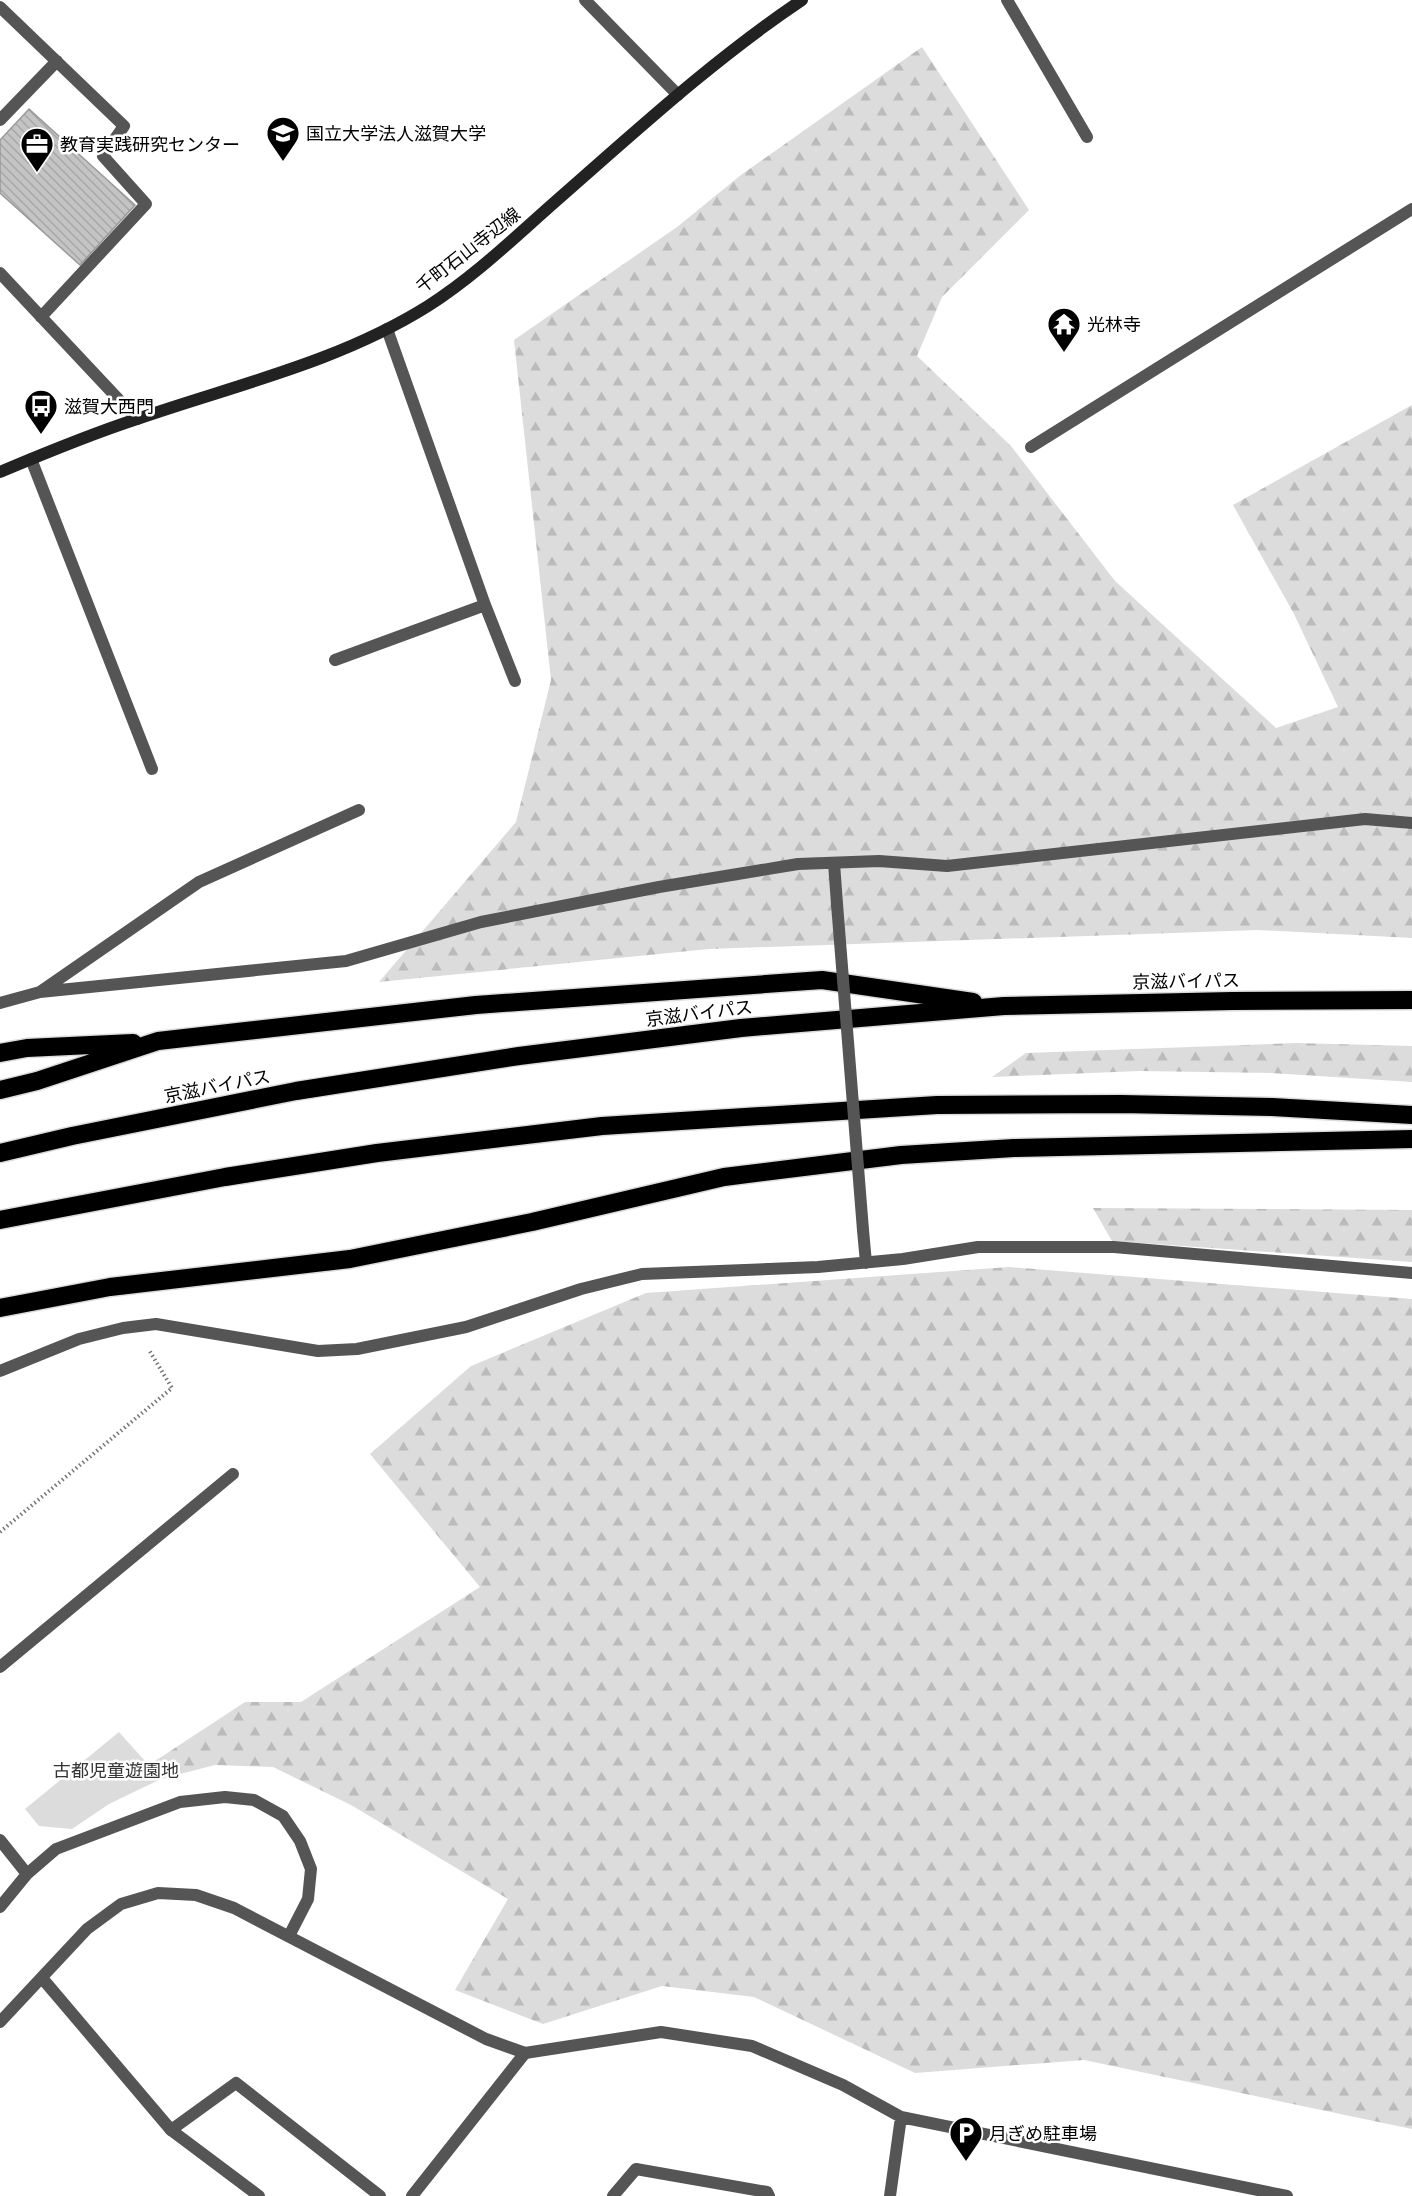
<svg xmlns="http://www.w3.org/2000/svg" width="1412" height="2196" font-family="Inter,'Noto Sans JP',sans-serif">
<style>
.green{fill:#dcdcdc}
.forest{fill:url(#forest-firs)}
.building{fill:url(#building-back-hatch);stroke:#999;stroke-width:1.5}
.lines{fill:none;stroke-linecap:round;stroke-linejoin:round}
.motorway-casing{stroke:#dbdbdb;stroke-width:21}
.path{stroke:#777;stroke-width:4;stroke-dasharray:1.5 3;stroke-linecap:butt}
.service{stroke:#555;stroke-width:12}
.minor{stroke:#555;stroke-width:12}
.secondary{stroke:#222;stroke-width:12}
.motorway{stroke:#000;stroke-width:18}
.minor-bridge{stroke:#555;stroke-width:12}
.labels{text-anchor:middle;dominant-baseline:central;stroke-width:5;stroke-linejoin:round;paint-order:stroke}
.poi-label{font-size:18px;fill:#000;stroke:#fff;text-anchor:start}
.street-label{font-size:18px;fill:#000;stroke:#fff}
.park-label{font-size:18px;fill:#333;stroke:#fff}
</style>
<defs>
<pattern id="forest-firs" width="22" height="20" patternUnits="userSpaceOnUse" patternTransform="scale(1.5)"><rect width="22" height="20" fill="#dcdcdc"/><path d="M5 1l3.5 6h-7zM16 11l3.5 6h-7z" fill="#bbb"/></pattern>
<pattern id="building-back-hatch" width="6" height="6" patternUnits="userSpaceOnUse" patternTransform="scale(1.5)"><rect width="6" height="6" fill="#c4c4c4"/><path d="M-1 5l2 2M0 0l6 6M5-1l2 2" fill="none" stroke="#a7a7a7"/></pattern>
</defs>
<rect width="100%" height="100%" fill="#fff"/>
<!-- green -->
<path class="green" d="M119,1732L161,1779L109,1804L72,1829L39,1826L25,1809Z"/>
<!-- forest -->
<path class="forest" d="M922,47L1029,210L942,297L917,356L1011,446L1115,581L1276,728L1338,707L1294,614L1233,505L1412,405V938L1258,930L709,949L379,982L516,822L551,680L514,340L677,227L741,175Z
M1296,1043L1412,1046V1082L1271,1073L1140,1071L992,1077L1026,1053Z
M1093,1208L1412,1210V1262L1112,1241Z
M1009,1267L1412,1299V2129L1084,2060L915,2073L754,1997L662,1986L543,2024L455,1990L508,1899L351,1805L273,1767L215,1765L161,1779L149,1765L245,1702H301L480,1587L370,1454L471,1366L646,1293Z"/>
<!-- building -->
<path class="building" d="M29,109L135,205L80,265L0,193V140Z"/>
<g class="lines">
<defs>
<path id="motorway" d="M0,1053L27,1048L133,1043
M0,1090L37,1081L158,1041L476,1005L822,980L973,1002
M0,1153L72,1136L296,1091L519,1056L741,1028L1004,1006L1232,1001L1412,1000
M0,1220L225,1177L377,1153L602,1126L937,1105L1121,1104L1272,1107L1412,1115
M0,1308L110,1287L350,1259L532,1222L724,1177L901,1155L1014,1148L1412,1139"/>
</defs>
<!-- motorway casing -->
<use href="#motorway" class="motorway-casing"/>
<!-- path -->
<path class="path" d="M0,1532L172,1388L149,1350"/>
<!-- service -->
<path class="service" d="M585,0L678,95
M1007,0L1087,137
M0,7L124,126L103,156L146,204L41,317
M0,120L57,61
M0,273L137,419
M1031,447L1412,209
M259,2196L171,2130L236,2083L380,2196
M412,2196L525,2053
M613,2196L636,2169L767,2192L769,2196"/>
<!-- minor -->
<path class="minor" d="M387,329L485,605L515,681
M31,459L152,769
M335,660L485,605
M834,863L837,904
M40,992L346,961L481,922L659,887L798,864L879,861L947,866L1365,819L1412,823
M0,1003L40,992L199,882L359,810
M863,1230L866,1263
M0,1371L79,1339L123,1328L156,1324L318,1351L357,1349L466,1327L581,1289L642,1274L818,1267L903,1259L978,1247H1114L1412,1273
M0,1667L233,1474
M0,1840L27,1874
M0,1907L27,1874L56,1849L180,1802L225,1797L254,1800L283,1816L300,1841L311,1869L308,1899L289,1936
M42,1978L171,2130
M0,2022L87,1929L121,1904L158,1893L196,1895L234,1908L486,2039L525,2053L661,2032L752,2046L843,2085L901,2117L1287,2196
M890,2196L901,2117"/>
<!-- secondary -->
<path class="secondary" d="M0,472C45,453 91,434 137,419C235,385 339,362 428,306C475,276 515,237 556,201C636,131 714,59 802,0"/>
<!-- motorway -->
<use href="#motorway" class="motorway"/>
<!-- minor-bridge -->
<path class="minor-bridge" d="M837,904L863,1230"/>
</g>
<!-- icons -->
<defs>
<symbol id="university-pin" viewBox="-11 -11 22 30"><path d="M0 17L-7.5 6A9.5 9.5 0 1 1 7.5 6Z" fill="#000" stroke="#fff"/><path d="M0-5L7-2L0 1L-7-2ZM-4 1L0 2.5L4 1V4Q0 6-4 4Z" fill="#fff"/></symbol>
<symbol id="office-pin" viewBox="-11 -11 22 30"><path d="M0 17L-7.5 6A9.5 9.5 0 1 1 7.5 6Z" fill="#000" stroke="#fff"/><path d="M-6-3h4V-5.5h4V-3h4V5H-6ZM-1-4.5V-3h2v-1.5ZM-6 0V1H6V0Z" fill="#fff"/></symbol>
<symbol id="temple-pin" viewBox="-11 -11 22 30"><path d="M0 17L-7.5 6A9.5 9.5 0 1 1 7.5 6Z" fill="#000" stroke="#fff"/><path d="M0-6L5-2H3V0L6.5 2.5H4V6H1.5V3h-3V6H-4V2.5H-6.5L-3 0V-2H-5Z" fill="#fff"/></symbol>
<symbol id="bus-pin" viewBox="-11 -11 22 30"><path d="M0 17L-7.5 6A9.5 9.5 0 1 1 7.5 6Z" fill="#000" stroke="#fff"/><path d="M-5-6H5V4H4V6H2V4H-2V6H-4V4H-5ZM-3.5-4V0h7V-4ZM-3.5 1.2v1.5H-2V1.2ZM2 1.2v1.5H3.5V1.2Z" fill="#fff"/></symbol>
<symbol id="parking-pin" viewBox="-11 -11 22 30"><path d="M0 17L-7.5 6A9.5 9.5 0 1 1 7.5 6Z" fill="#000" stroke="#fff"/><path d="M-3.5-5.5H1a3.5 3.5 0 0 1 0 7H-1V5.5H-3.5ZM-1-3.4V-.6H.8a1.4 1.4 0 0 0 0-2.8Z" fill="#fff"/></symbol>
</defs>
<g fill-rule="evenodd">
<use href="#university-pin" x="264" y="114" width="38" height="52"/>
<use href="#office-pin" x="18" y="125" width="38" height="52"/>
<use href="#temple-pin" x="1045" y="305" width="38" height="52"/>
<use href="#bus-pin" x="22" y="387" width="38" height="52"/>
<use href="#parking-pin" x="947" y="2114" width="38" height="52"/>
</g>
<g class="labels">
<!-- poi labels -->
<g class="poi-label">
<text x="306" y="133">国立大学法人滋賀大学</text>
<text x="60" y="144">教育実践研究センター</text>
<text x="1087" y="324">光林寺</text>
<text x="64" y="406">滋賀大西門</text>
<text x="989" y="2133">月ぎめ駐車場</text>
</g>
<!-- street labels -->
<g class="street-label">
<text transform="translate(468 250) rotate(-38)">千町石山寺辺線</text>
<text transform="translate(1186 981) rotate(-1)">京滋バイパス</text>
<text transform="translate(699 1013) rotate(-7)">京滋バイパス</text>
<text transform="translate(217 1086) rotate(-11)">京滋バイパス</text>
</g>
<!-- park labels -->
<g class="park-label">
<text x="116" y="1770">古都児童遊園地</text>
</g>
</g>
</svg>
